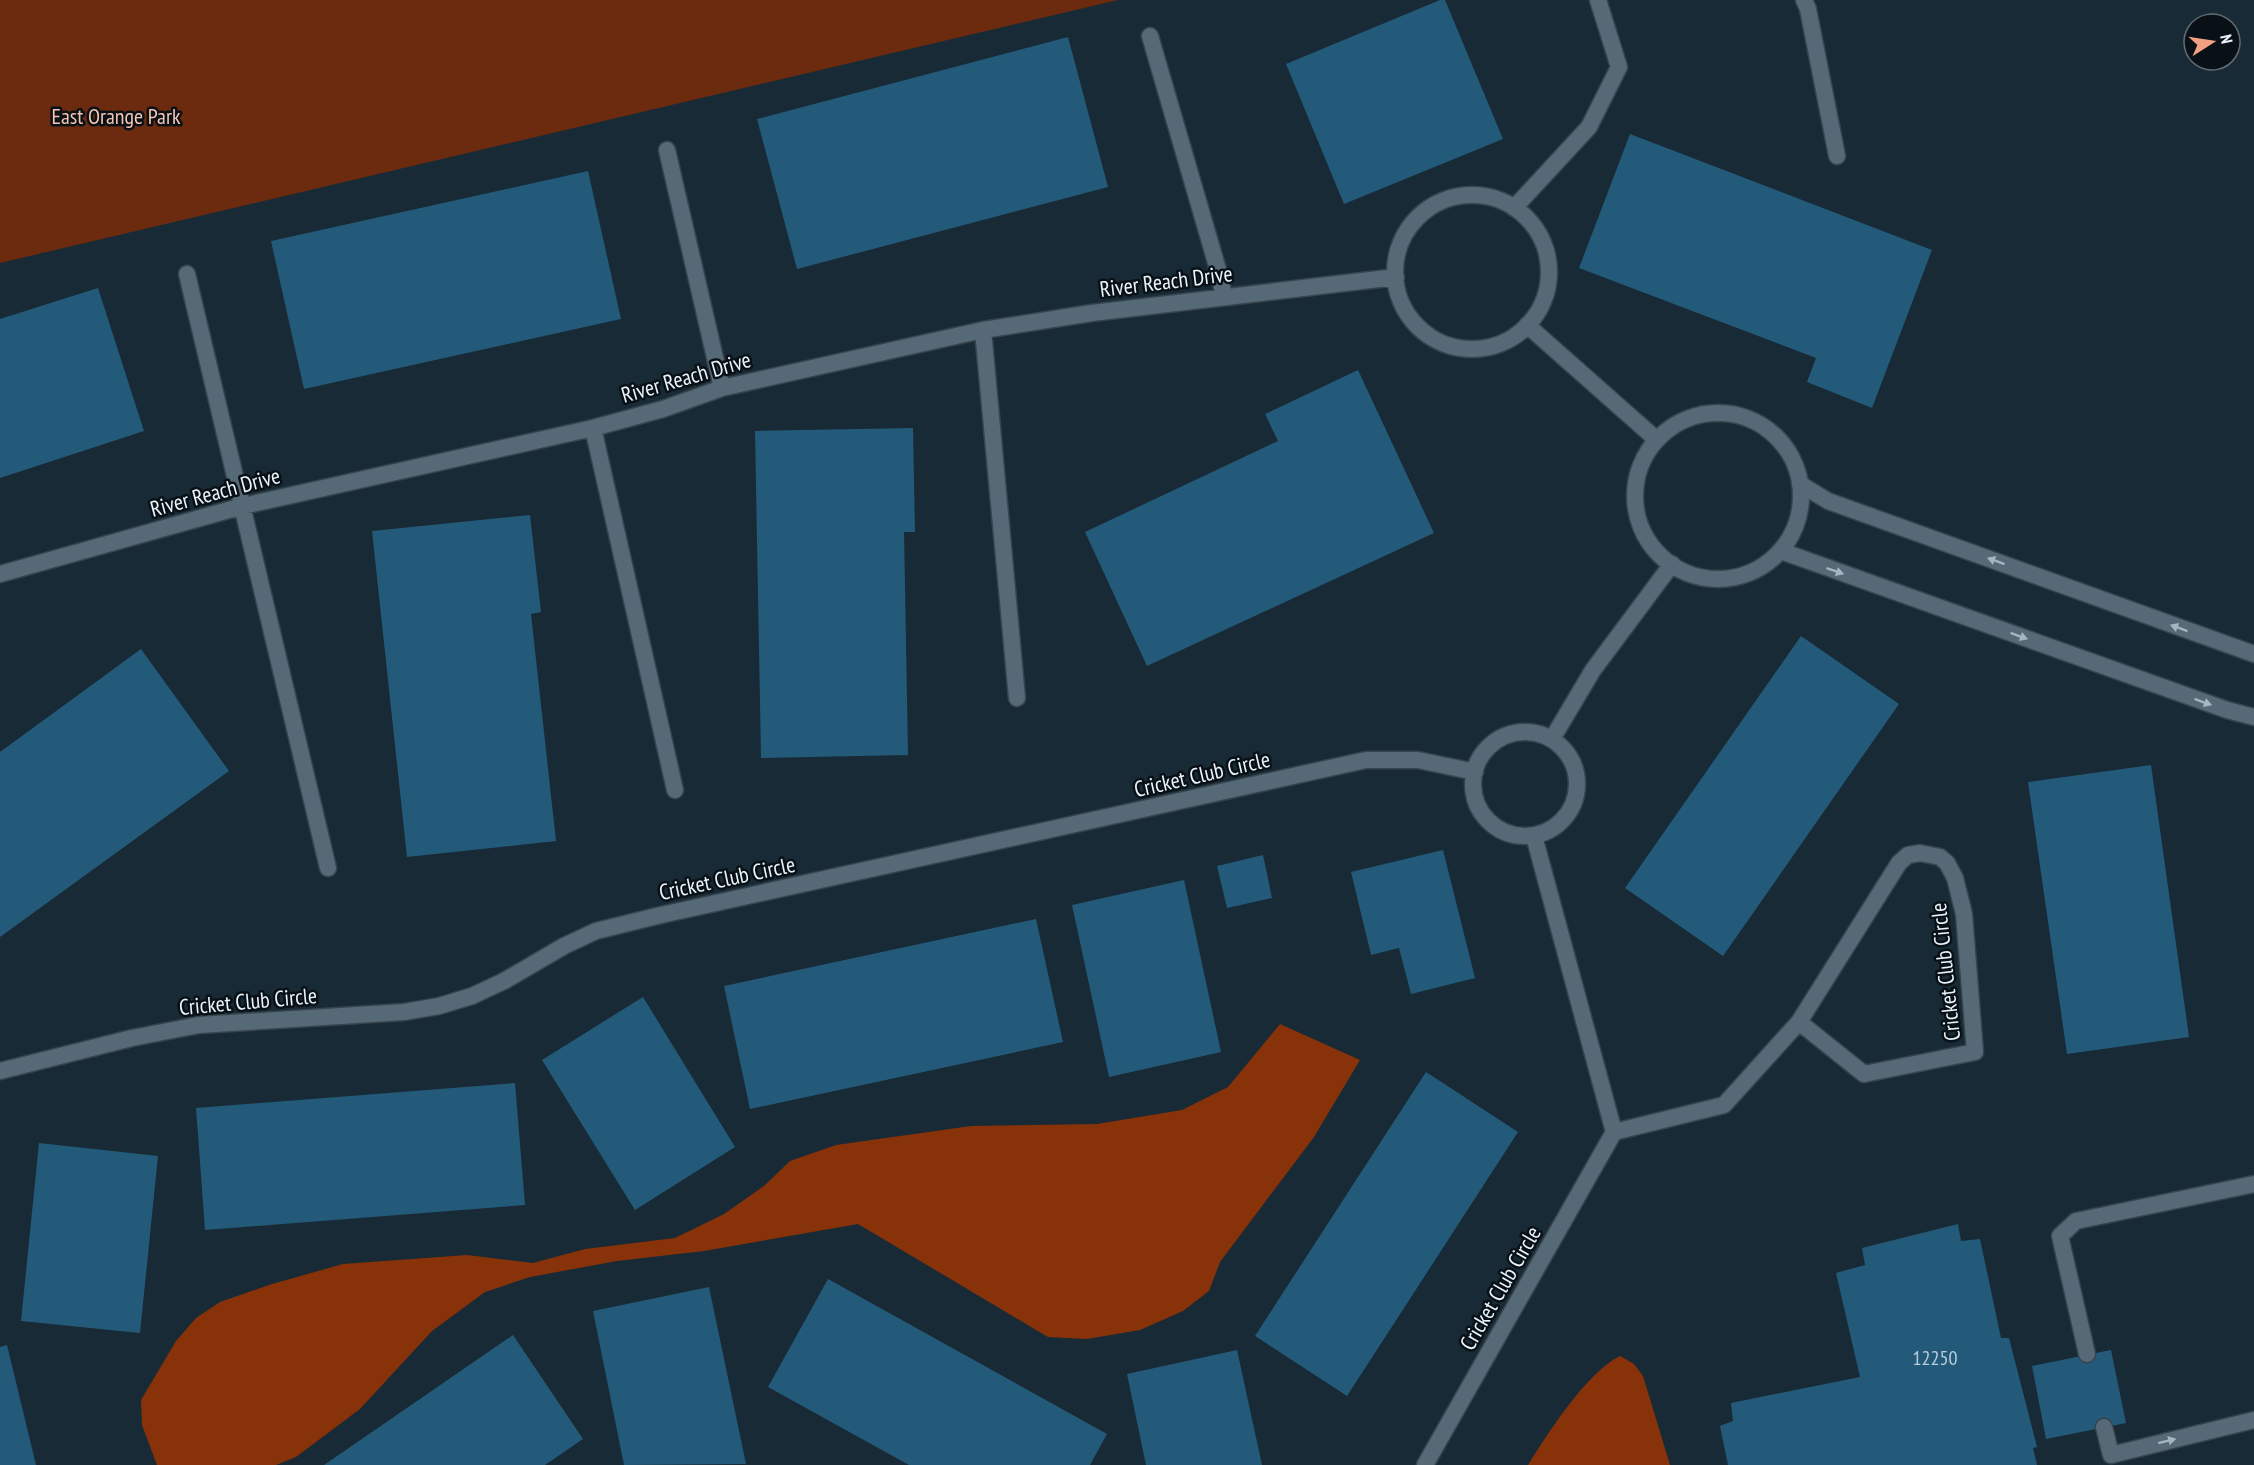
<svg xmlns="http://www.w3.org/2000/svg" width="2254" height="1465" font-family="'PT Sans Narrow',sans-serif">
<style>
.green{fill:#6c2a0e}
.water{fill:#88320a}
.building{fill:#245a79}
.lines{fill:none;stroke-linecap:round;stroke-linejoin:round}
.service-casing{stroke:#36444d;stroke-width:19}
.minor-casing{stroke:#36444d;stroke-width:19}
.service{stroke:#556976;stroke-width:16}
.minor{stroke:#556976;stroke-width:16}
.oneway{fill:#a6b5c0}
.labels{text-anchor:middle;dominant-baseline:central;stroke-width:5;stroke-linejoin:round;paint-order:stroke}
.number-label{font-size:20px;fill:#b8cedb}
.park-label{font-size:22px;fill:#f6c4b2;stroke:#091116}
.street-label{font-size:22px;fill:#e9f4fc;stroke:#091116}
</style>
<rect width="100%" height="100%" fill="#182a35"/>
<!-- green -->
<path class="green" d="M0,0H1118L0,263Z"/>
<!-- water -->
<path class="water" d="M1280,1024L1360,1060L1314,1137L1220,1262L1209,1291L1183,1311L1140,1330L1087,1339L1048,1337L858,1224L704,1251L617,1261L530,1277L485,1292L432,1331L360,1409L296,1457L276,1465H157L142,1425L141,1400L176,1341L196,1318L220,1302L272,1284L343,1264L467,1255L533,1263L585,1249L675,1238L724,1214L764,1186L790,1161L836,1145L971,1126L1097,1124L1182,1110L1228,1087Z
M1620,1356L1634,1364L1643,1376L1670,1465H1528C1548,1433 1587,1372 1620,1356Z"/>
<!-- building -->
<path class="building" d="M1440,0H1445L1503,139L1344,204L1286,64Z
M1068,37L1108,187L797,269L757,119Z
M1630,134L1932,250L1872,408L1807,382L1816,358L1579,268Z
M588,171L621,319L304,389L271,241Z
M98,288L144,431L0,478V319Z
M1358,370L1434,533L1147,666L1085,532L1278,441L1265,414Z
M913,428L915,532H904L908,755L761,758L755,431Z
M530,515L541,612L531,614L556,841L407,857L372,531Z
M1801,636L1899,704L1723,956L1625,888Z
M141,649L229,771L0,937V752Z
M2151,765L2189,1037L2067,1054L2028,782Z
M1443,850L1475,978L1411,994L1399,948L1371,955L1351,872Z
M1263,855L1272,898L1227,908L1217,866Z
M1184,880L1221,1052L1109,1077L1072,905Z
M1036,919L1063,1042L750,1109L724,986Z
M643,997L735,1147L635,1210L542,1060Z
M1426,1072L1518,1132L1347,1396L1255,1336Z
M515,1083L525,1205L205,1230L196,1108Z
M39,1143L158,1156L140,1333L21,1321Z
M1958,1224L1961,1241L1980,1239L2001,1338H2009L2037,1447L2033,1448L2037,1465H1728L1720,1426L1733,1421L1731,1403L1860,1377L1836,1273L1865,1265L1862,1248Z
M828,1279L1107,1434L1090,1465H909L768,1387Z
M709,1287L746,1464L624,1465L593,1311Z
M513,1335L583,1439L545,1465H324Z
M7,1345L36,1465H0V1347Z
M1237,1350L1262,1465H1146L1127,1374Z
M2111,1350L2126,1423L2046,1439L2032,1366Z"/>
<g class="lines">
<defs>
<path id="service" d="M1804,0L1808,9L1837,156
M1150,36L1219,273L1224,297
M667,150L722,388
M1395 272a77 77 0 1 1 154 0a77 77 0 1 1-154 0Z
M1514,208L1589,127L1619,67L1598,0
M187,274L328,868
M1527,325L1657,440
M983,330L1017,698
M1635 496a83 83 0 1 1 166 0a83 83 0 1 1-166 0Z
M593,428L675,790
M0,574L243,506L593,428L663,409L722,388L983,330L1092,313L1396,277
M1473 784a52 52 0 1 1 104 0a52 52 0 1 1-104 0Z
M1552,739L1593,670L1672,564
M0,1071L132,1038L199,1025L404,1012L439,1006L472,996L504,981L564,946L596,931L661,915L1366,760H1418L1475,772
M1614,1132L1724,1105L1799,1022L1899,863L1908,855L1920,853L1940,857L1947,863L1955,878L1964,914L1975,1052L1864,1074L1799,1022
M2087,1354L2060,1236L2076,1221L2254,1184
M2104,1427L2111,1455L2254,1420
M1425,1465L1614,1132L1534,836"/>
<path id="minor" d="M1800,484L1828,501L2254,654
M1781,551L2227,710L2254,717"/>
</defs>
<!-- service casing -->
<use href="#service" class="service-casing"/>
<!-- minor casing -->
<use href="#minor" class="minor-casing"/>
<!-- service -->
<use href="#service" class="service"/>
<!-- minor -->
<use href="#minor" class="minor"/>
</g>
<!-- one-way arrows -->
<defs><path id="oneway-solid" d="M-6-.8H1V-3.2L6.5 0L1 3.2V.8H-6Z" transform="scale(1.5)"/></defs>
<g class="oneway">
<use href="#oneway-solid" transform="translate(1996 561) rotate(-160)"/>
<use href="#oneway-solid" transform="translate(1835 571) rotate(19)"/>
<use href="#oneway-solid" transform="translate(2179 628) rotate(-160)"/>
<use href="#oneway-solid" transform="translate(2019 636) rotate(20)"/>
<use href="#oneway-solid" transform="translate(2203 702) rotate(20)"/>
<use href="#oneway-solid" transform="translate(2167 1441) rotate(-14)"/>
</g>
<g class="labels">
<!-- number labels -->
<g class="number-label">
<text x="1935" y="1358">12250</text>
</g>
<!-- park labels -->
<g class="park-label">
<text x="116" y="116">East Orange Park</text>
</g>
<!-- street labels -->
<g class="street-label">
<text transform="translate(1166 281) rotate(-7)">River Reach Drive</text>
<text transform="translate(686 377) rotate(-16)">River Reach Drive</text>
<text transform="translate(215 492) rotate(-15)">River Reach Drive</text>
<text transform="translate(1202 774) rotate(-13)">Cricket Club Circle</text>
<text transform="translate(727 878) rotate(-12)">Cricket Club Circle</text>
<text transform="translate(1945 972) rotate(-96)">Cricket Club Circle</text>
<text transform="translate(248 1001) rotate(-5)">Cricket Club Circle</text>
<text transform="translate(1500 1288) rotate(-60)">Cricket Club Circle</text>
</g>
</g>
<!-- north arrow -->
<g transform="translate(2212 42) rotate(78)"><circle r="28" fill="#091116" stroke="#636c72" stroke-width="1.5"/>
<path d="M0-4.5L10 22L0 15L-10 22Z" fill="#f2a081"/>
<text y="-9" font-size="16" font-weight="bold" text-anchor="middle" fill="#e9f4fc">N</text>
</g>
</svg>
